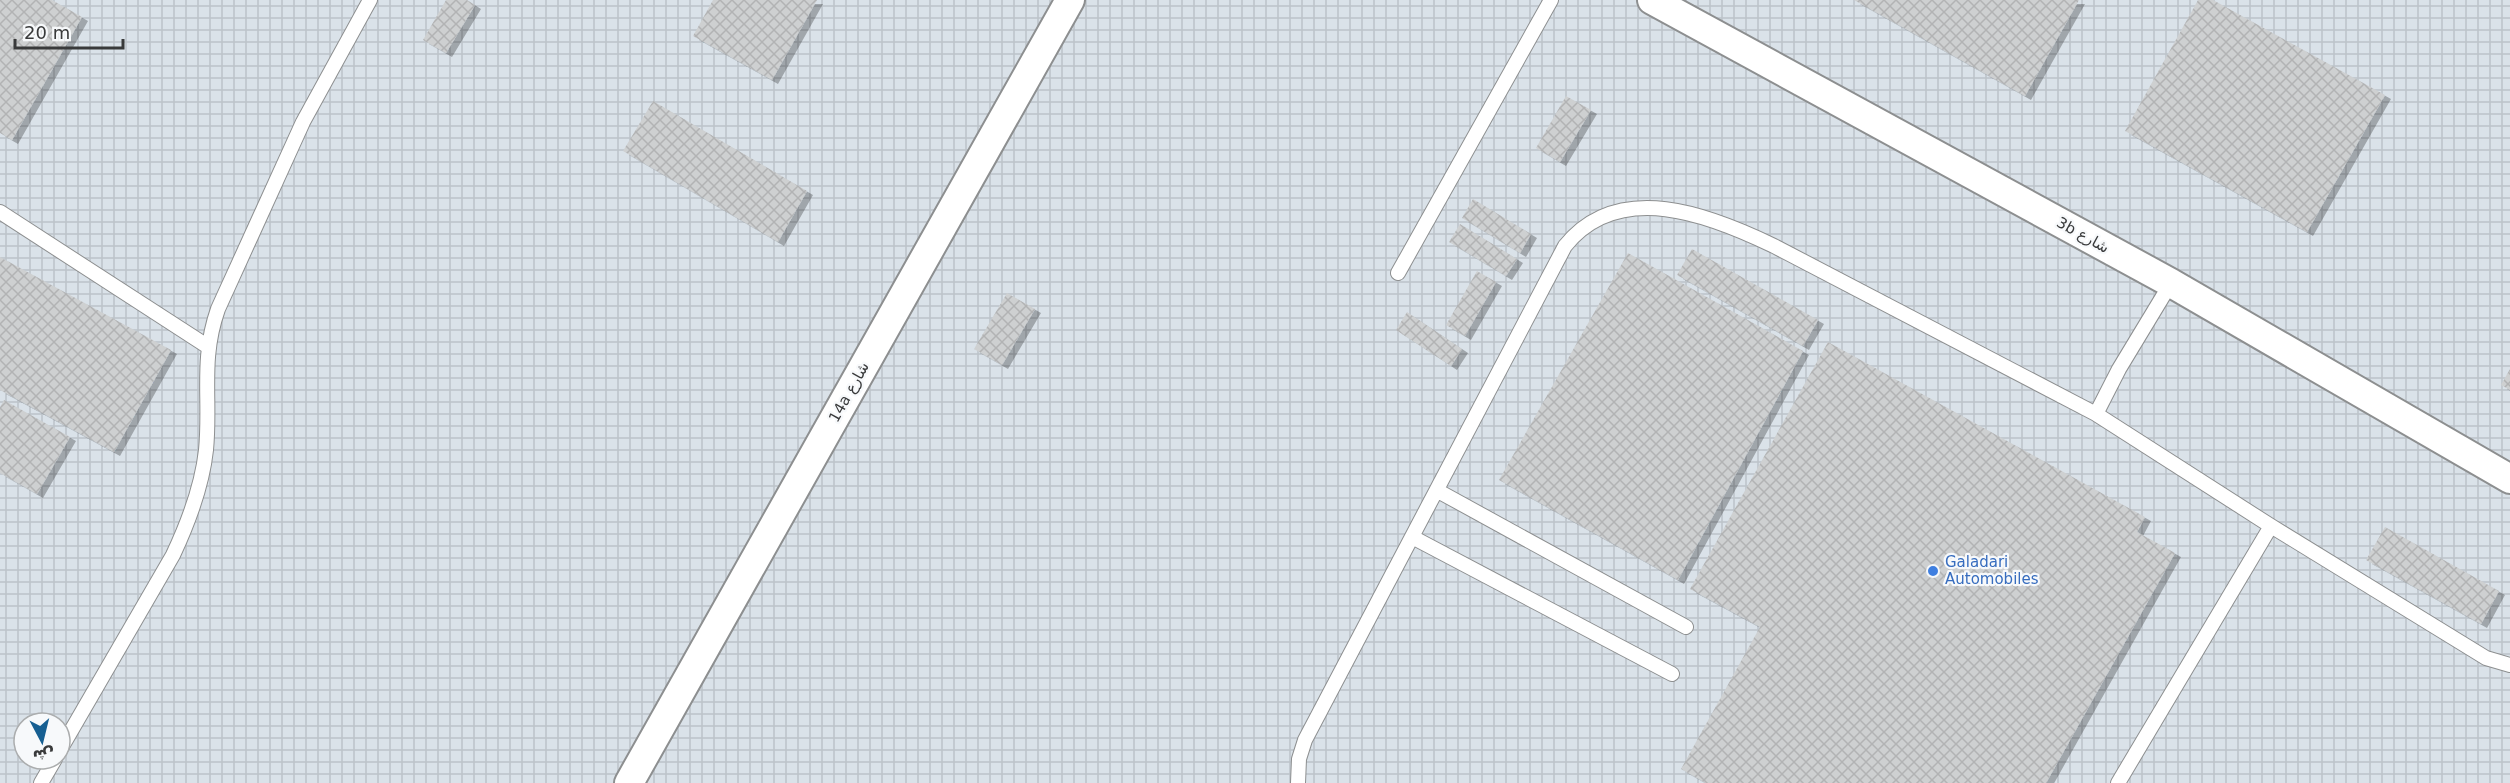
<svg xmlns="http://www.w3.org/2000/svg" width="2510" height="783" font-family="'DejaVu Sans',Cairo,sans-serif">
<style>
.industrial{fill:url(#industrial-grid);fill-rule:evenodd}
.building{fill:url(#building-cross-hatch);filter:url(#shadow)}
.lines{fill:none;stroke-linecap:round;stroke-linejoin:round}
.service-casing{stroke:#8d8f90;stroke-width:16}
.minor-casing{stroke:#8d8f90;stroke-width:32}
.service{stroke:#fff;stroke-width:14}
.minor{stroke:#fff;stroke-width:28}
.shop-dot{fill:#3f7fe0;stroke:#f7f9fb;stroke-width:2}
.labels{text-anchor:middle;dominant-baseline:central;stroke-width:4.5;stroke-linejoin:round;paint-order:stroke}
.street-label{font-size:15px;fill:#393a3b;stroke:#f7f9fb}
.shop-label{font-size:15px;fill:#366cbe;stroke:#f7f9fb;text-anchor:start}
</style>
<defs>
<pattern id="industrial-grid" width="8" height="8" patternUnits="userSpaceOnUse" patternTransform="scale(1.5)"><rect width="8" height="8" fill="#dae2e9"/><path d="M0 4h8M4 0v8" fill="none" stroke="#bcc3c9"/></pattern>
<pattern id="building-cross-hatch" width="8" height="8" patternUnits="userSpaceOnUse" patternTransform="scale(1.5)"><rect width="8" height="8" fill="#ced0d1"/><path d="M0 0l8 8M0 8l8-8" fill="none" stroke="#b2b3b4"/></pattern>
<filter id="shadow"><feDropShadow dx="6" dy="4" stdDeviation="0" flood-color="#0004"/></filter>
</defs>
<rect width="100%" height="100%" fill="#eaebed"/>
<!-- industrial -->
<path class="industrial" d="M0,0H2510V783H0ZM24,723H60V759H24Z"/>
<!-- building -->
<path class="building" d="M0,0H52L82,17L12,140L0,133Z
M446,0H467L475,5L446,53L423,40Z
M713,0H817L772,80L693,36Z
M1854,0H2079L2025,96Z
M2198,0H2213L2385,95L2307,232L2125,131Z
M1566,96L1591,110L1560,162L1536,148Z
M653,101L807,191L778,242L623,151Z
M1473,199L1531,234L1520,253L1462,218Z
M1460,224L1517,259L1506,276L1449,242Z
M1692,249L1818,320L1803,346L1677,275Z
M1628,253L1803,351L1678,580L1499,480Z
M0,257L171,350L114,452L0,390Z
M1477,271L1496,282L1465,336L1446,325Z
M1007,293L1035,309L1002,365L974,349Z
M1407,312L1462,349L1451,366L1396,330Z
M1828,342L2145,517L2137,532L2175,553L2046,783H1706L1681,769L1760,627L1690,589Z
M2510,369V390L2501,385Z
M4,400L70,437L37,494L0,473V407Z
M2385,527L2499,591L2481,624L2366,560Z"/>
<g class="lines">
<defs>
<path id="service" d="M0,212L207,346
M1398,273L1551,0
M2096,414L2119,369L2171,283
M1438,491L1686,627
M1414,538L1672,674
M60,750L173,555C189,521 202,487 206,450C211,399 200,360 218,309L303,122L370,0
M41,783L55,759
M1298,783L1299,759L1305,740L1565,246C1619,179 1710,215 1774,246L2096,414L2271,526L2486,658L2510,665
M2118,783L2271,526"/>
<path id="minor" d="M1652,0L2171,283L2510,479
M629,783L1070,0"/>
</defs>
<!-- service casing -->
<use href="#service" class="service-casing"/>
<!-- minor casing -->
<use href="#minor" class="minor-casing"/>
<!-- service -->
<use href="#service" class="service"/>
<!-- minor -->
<use href="#minor" class="minor"/>
</g>
<!-- markers -->
<circle class="shop-dot" cx="1933" cy="571" r="6"/>
<g class="labels">
<!-- street labels -->
<g class="street-label">
<text transform="translate(2083 235) rotate(29)">3b شارع</text>
<text transform="translate(849 392) rotate(-61)">14a شارع</text>
</g>
<!-- shop labels -->
<g class="shop-label">
<text x="1945" y="562">Galadari<tspan x="1945" dy="17">Automobiles</tspan></text>
</g>
</g>
<!-- north arrow -->
<g transform="translate(42 741) rotate(173)"><circle r="28" fill="#f7f9fb" stroke="#abadae" stroke-width="1.5"/>
<path d="M0-4.5L10 22L0 15L-10 22Z" fill="#165f92"/>
<text y="-9" font-size="16" font-weight="bold" text-anchor="middle" fill="#393a3b">ش</text>
</g>
<!-- scale -->
<path d="M15 39v9h108v-9" fill="none" stroke="#393a3b" stroke-width="3"/>
<text x="24" y="39" font-size="18" fill="#393a3b" stroke="#f7f9fb" stroke-width="4.5" paint-order="stroke">20 m</text>
</svg>
